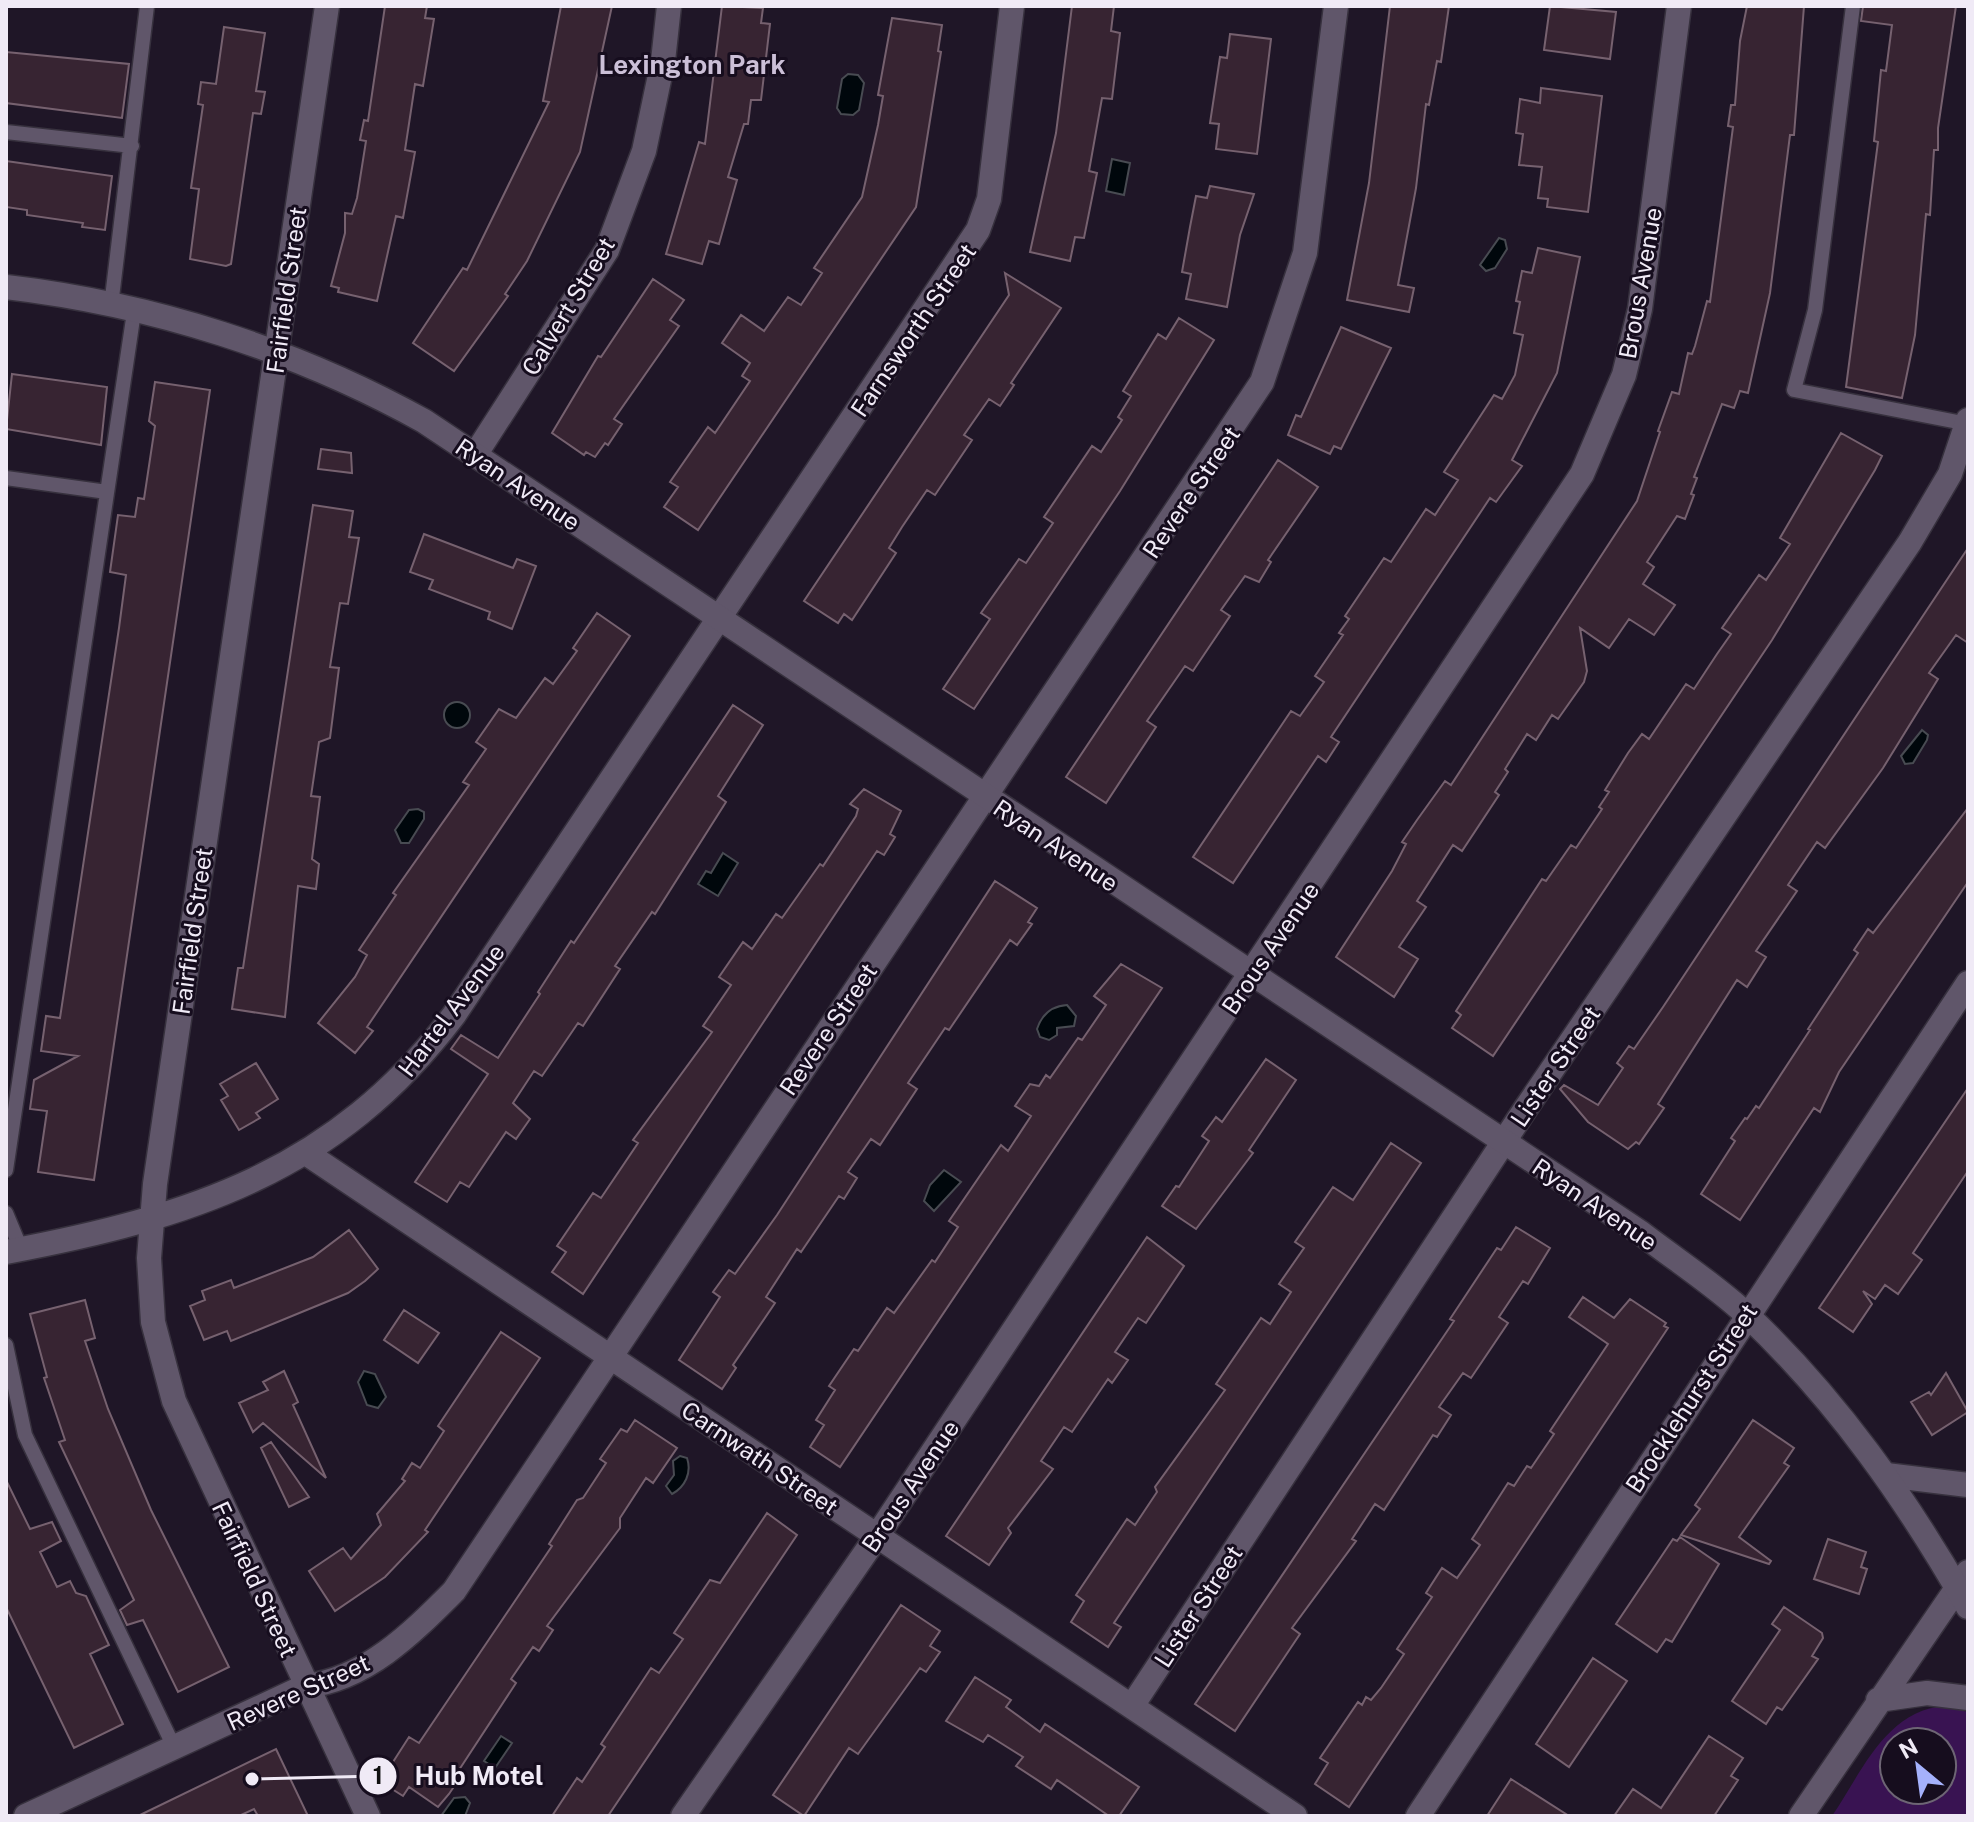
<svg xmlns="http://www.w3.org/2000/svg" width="1974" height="1822" font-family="'Public Sans',sans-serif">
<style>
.green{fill:#391352;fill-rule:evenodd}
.water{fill:#00070c;stroke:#484b52;stroke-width:2}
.building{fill:#372432;stroke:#76616f;stroke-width:2}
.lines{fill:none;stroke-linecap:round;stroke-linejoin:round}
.lane-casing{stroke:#37313e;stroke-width:17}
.street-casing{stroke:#37313e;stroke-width:27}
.secondary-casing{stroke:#37313e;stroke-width:27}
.lane{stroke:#60566a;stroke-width:14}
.street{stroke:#60566a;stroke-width:24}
.secondary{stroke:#60566a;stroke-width:24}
.labels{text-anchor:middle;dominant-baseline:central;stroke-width:6;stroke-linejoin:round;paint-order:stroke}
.street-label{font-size:24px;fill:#f0eaf6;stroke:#160d1e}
.neighbourhood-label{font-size:26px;font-weight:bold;fill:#cbbfd7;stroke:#160d1e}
.leader{fill:none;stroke:#f0eaf6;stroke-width:3}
.callout-dot{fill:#f0eaf6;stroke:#160d1e;stroke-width:3}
.mark-label{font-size:24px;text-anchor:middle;font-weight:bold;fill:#111}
.callout-label{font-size:26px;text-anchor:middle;font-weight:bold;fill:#f0eaf6;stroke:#160d1e;stroke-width:6;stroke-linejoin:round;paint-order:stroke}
</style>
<rect width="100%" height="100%" fill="#1f1627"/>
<!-- green -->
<path class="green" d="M1945,1706L1968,1712V1816H1832C1862,1772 1886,1710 1945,1706ZM1894,1742H1942V1790H1894Z"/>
<!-- water -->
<path class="water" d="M848,74L858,75L864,83L859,110L853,115L841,114L837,108L842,79Z
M1112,159L1130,163L1124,195L1106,191Z
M1499,238L1505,240L1507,249L1495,268L1486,271L1480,265Z
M444 715a13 13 0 1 1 26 0a13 13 0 1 1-26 0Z
M1922,730L1928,735L1927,740L1913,763L1905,764L1901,756Z
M418,809L424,812V819L409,843H401L395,830L409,810Z
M723,853L738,863L718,896L698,884L706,871L711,873Z
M1067,1005L1076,1016L1074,1026L1057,1028V1035L1049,1040L1040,1037L1037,1029C1042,1014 1052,1006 1067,1005Z
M944,1170L961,1182L934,1211L924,1201L930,1185Z
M364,1371L375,1374L386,1397L378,1408L367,1405L358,1382Z
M680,1456L687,1458C692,1473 685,1487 672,1494L666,1486L674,1475L673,1461Z
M501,1736L512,1743L495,1768L484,1761Z
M465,1797L470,1803L465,1816H441L454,1798Z"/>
<!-- building -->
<path class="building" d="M385,6H427L425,18L434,19L423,86L415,84L405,150L415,152L403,218L396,216L377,301L338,292L339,288L331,286L345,233V213L352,214L357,198L366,141L360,140L364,120L368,121Z
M561,6H612L580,152L527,261L505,294L508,296L454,371L413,343L463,268L467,270L549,102L543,101Z
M722,6L763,8L761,23L770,24L761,100H751L748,124H744L728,177L737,180L719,244L709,241L702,264L666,254L699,142L705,144Z
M1072,6H1114L1111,31L1120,33L1112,99L1102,98L1089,171L1097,173L1084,238L1075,237L1070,261L1030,252L1056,133Z
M1390,6H1449L1441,62L1437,61L1429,105L1426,104L1416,188L1398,285L1414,288L1409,312L1347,300L1369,183Z
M1550,6L1616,12L1610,59L1544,50Z
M1747,6H1804L1794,135H1790L1770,293L1748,393L1740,391L1734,408L1722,404L1694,477L1697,478L1691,494L1694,495L1685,519L1677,516L1647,562L1654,567L1643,584L1675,605L1654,635L1629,619L1609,648L1580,628L1587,671L1584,682L1558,719L1552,715L1536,740L1527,734L1505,769L1508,772L1495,792L1499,795L1462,851L1453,845L1417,901L1426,907L1399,947L1418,959L1394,997L1336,957L1392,871L1406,844L1402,842L1417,820L1445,781L1451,785L1637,501L1660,432L1658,431L1672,392L1679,394L1688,353L1692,354L1695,346L1707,301L1710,302L1733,127L1728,126L1731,105H1735L1740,41Z
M1863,6H1956L1938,128V150H1934L1930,215L1926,214L1915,335L1902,398L1846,387L1878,142L1874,141L1881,70L1886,71L1892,25L1861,21Z
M892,18L942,25L938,51L941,52L916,207L698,530L664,507L678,487L670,482L708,427L715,433L750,381L742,376L750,363L722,343L741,315L764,331L788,297L801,305L822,273L814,268L862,197L878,125L883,96L878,95Z
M224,27L265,33L256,91L265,92L261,114L253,113L231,264L226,266L190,259L199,189L191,188L203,105L198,104L201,82L216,84Z
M1230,34L1271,39L1257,154L1216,149L1219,124L1210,123L1220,57L1227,58Z
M6,52L129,64L122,118L6,103Z
M1541,88L1602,96L1588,212L1547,207L1548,199L1538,198L1542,167L1519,165L1523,134L1516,133L1520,99L1540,103Z
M6,161L112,176L105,230L82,227L83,223L27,215V210L6,207Z
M1210,186L1254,194L1240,235L1227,307L1186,299L1191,274L1182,272L1190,227L1196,196L1207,198Z
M1538,248L1580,257L1557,373L1512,460L1522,466L1496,502L1490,498L1331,737L1339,742L1326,762L1318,756L1233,883L1193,857L1291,711L1300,716L1324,682L1315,676L1343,635L1339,633L1349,619L1345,616L1384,558L1391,562L1426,509L1435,515L1458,480L1444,472L1494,395L1502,399L1515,375L1523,335L1514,333L1520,302L1516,301L1522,271L1532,273Z
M1005,273L1061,308L1011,383L1014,385L1000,406L989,399L964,435L972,440L935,495L927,490L902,527L889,548L896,553L852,620L844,614L838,623L804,601L1009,295Z
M653,279L684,300L670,320L679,326L614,419L622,424L608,445L605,443L595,457L586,452L584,455L552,433L598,356L601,357Z
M1179,318L1214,340L1120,491L974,709L943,689L990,619L981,613L1019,559L1026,563L1053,523L1044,517L1092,446L1101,452L1122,420L1118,417L1131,396L1123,391L1158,334L1166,339Z
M1341,327L1391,348L1341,449L1334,446L1330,454L1288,435L1296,415L1301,417Z
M12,374L107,387L101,445L6,429Z
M155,382L210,390L94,1180L38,1172L47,1111L30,1109L34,1080L78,1056L41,1051L46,1016L60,1018L119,628L126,575L110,572L118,515L135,517L138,498L144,499L155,426L149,421Z
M1841,433L1882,456L1875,470L1772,640L1493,1056L1452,1028L1461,1015L1456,1011L1542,879L1546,881L1571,845L1576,848L1602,809L1599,807L1609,792L1605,790L1628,753L1642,734L1649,739L1686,684L1694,689L1717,654L1731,634L1722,628L1759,575L1766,580L1790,544L1780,538Z
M321,449L351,453L352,473L318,469Z
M1278,460L1318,487L1268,560L1271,562L1259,582L1245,576L1221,610L1230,616L1193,671L1185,666L1147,721L1156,727L1106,803L1066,777Z
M313,505L353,511L349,537L359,538L348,604L340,603L330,667L339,668L330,738L319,742L311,796L320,797L312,859L319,864L316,889L298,886L285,1017L232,1009L238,968H243Z
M424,534L513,568L517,559L536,566L512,629L488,619L490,612L429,589L433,580L410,572Z
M1968,548V643L1956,635L1929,673L1938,679L1883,768L1825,848L1817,842L1788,885L1797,891L1756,951L1766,957L1747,987L1737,980L1658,1104L1664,1108L1639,1144L1636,1142L1628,1149L1588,1122L1560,1089L1564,1085L1598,1105L1623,1068L1617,1063L1629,1046L1634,1049L1663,1007Z
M597,613L630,636L367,1027L373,1031L355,1053L318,1023L355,977L367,955L359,950L396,895L393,893L469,785L463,782L486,749L476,742L499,709L516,718L545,678L553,684L577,651L573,648Z
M733,705L763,725L718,796L726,802L655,914L652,912L615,966L620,969L583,1026L578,1023L542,1076L534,1071L513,1103L530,1119L516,1139L506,1132L469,1187L460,1182L447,1202L415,1182L488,1074L451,1049L461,1035L498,1058L540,994L538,992L571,941L574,943Z
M864,789L901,811L890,834L895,837L884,855L877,851L583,1294L552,1272L566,1252L557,1246L593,1193L601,1198L638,1143L633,1140L712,1032L703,1026L731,985L719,977L743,942L752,949L776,914L782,918L820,864L823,866L856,816L858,809L850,804Z
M1968,808V882L1839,1072L1820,1112L1814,1108L1740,1220L1701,1194L1735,1141L1731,1138L1745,1118L1747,1119L1756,1106L1759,1108L1810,1030L1808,1029L1858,953L1854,950L1868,929L1873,933Z
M995,881L1037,908L1028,922L1032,924L1017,945L1010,940L949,1030L945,1028L908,1083L917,1089L880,1145L871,1139L848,1172L857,1178L844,1199L839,1196L801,1252L797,1249L766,1297L775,1303L733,1365L736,1368L722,1389L679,1360L720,1297L713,1292L729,1270L735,1274L777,1215Z
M1121,964L1162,988L840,1467L810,1447L824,1425L816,1420L835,1390L829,1386L854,1349L858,1351L887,1308L894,1313L932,1260L935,1262L958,1227L949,1221L1001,1145L1008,1151L1031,1116L1015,1106L1030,1084L1039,1086L1046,1075L1050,1078L1078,1038L1082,1040L1106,1005L1094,996Z
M1266,1059L1296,1080L1249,1150L1253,1153L1196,1229L1162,1206L1176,1186L1179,1187L1209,1141L1202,1136L1216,1117L1222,1122Z
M256,1063L278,1099L256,1113L260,1118L239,1130L221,1100L228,1096L220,1084Z
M1968,1088V1171L1913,1253L1922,1260L1898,1294L1885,1285L1875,1299L1863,1291L1872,1304L1853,1332L1819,1308Z
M1391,1143L1421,1163L1114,1623L1121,1627L1108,1647L1071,1622L1084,1601L1076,1595L1127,1519L1135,1525L1157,1492L1155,1487L1225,1390L1216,1384L1261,1318L1270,1324L1291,1292L1279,1284L1304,1248L1295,1242L1333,1187L1353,1200Z
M1516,1227L1550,1248L1528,1284L1523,1281L1499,1317L1508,1323L1471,1378L1463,1373L1439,1407L1451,1415L1437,1437L1433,1435L1384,1510L1375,1504L1352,1539L1356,1541L1292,1628L1300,1634L1235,1731L1195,1704L1454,1321L1450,1319L1497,1248L1501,1250Z
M349,1230L378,1269L365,1281L348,1293L231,1341L227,1331L204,1340L190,1306L205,1300L202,1291L231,1280L234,1288L313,1257Z
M1147,1237L1184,1266L1146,1323L1138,1318L1115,1352L1128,1360L1112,1383L1108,1379L1072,1432L1064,1427L1041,1461L1053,1469L1008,1528L1011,1533L989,1565L946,1536Z
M1583,1297L1614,1318L1630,1299L1666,1323L1664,1326L1668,1328L1349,1807L1315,1784L1328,1763L1320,1758L1358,1702L1362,1705L1366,1697L1371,1700L1381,1688L1404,1654L1397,1649L1432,1597L1426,1593L1442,1568L1457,1578L1480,1545L1472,1539L1474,1536L1508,1483L1514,1486L1527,1466L1531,1468L1554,1434L1550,1431L1608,1344L1569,1317Z
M85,1300L95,1338L85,1341L108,1409L151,1510L229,1667L178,1692L143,1620L127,1625L120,1610L134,1600L59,1442L65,1440L44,1378L47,1377L30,1314Z
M404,1310L439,1333L418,1363L384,1340Z
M501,1332L540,1358L425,1530L428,1532L385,1577L335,1611L309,1571L343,1548L351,1559L381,1525L377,1514L405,1481L402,1479L412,1463L420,1468L444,1431L438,1426Z
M284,1371L298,1402L293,1405L326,1478L263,1423L253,1432L239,1403L268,1390L263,1382Z
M1946,1373L1968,1412L1932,1435L1911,1402L1929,1392L1931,1395Z
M635,1420L677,1448L653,1483L646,1478L620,1518V1528L547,1626L553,1630L539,1651L533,1647L511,1679L516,1683L459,1770L463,1773L449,1794L438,1807L409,1787L403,1796L389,1787L384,1776L409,1737L419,1743L552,1546L549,1544L577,1500L583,1498L606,1463L600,1459L621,1429L627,1432Z
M1753,1420L1794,1448L1784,1463L1789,1466L1739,1537L1771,1561L1769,1564L1681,1535L1700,1509L1695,1505Z
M271,1442L309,1497L289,1507L261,1448Z
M6,1480L30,1529L52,1522L61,1541L40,1552L57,1587L70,1581L76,1593L86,1596L109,1645L90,1654L123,1724L74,1748L6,1607Z
M767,1513L797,1535L608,1816H552L577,1778L582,1782L605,1747L601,1744L651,1668L659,1673L683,1639L674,1633L710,1580L720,1583Z
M1680,1537L1719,1564L1672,1642L1666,1639L1657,1652L1616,1624L1673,1539L1677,1541Z
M1828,1539L1866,1552L1861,1567L1867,1569L1859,1594L1814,1579Z
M901,1605L940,1631L930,1646L940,1652L926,1672L920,1668L858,1754L849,1748L804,1816L773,1795Z
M1784,1607L1822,1633L1823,1638L1812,1656L1818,1659L1782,1710L1777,1707L1766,1724L1732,1701L1780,1630L1772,1624Z
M1593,1658L1627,1681L1569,1767L1536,1744Z
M975,1677L1011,1700L1006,1707L1040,1732L1045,1724L1139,1787L1119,1816H1109L1057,1780L1051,1789L1016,1766L1023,1757L988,1735L983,1742L946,1721Z
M1709,1736L1743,1758L1731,1776L1738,1780L1714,1816H1614L1633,1789L1661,1808Z
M276,1749L308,1816H258L254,1809L239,1816H138Z
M1511,1779L1569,1816H1487Z"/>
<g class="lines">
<defs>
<path id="lane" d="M1853,6L1815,310L1794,390L1968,424
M6,132L132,146
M111,306L147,6
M6,478L107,492
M6,1170L134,312
M6,1213L21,1249
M6,1345L25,1435L174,1747"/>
<path id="street" d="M327,6L155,1184L149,1258L153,1322L174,1401L368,1816
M475,455L607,250L644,151L663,61L669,6
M306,1153L1295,1816
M6,1252C191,1217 335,1172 454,1015L978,230L989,199L1012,6
M1886,1475L1968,1485
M1878,1700L1927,1693L1968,1698
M1132,1706L1526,1108L1910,542L1950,474L1968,420
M26,1816L306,1686C367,1679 413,1632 454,1591L1262,382L1305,253L1336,6
M683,1816L877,1536L1582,474L1624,375L1640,309L1679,6
M1418,1816L1968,983
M1801,1816L1968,1572"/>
<path id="secondary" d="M6,287C152,304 296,350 424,421L1641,1233C1676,1260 1715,1285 1747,1315C1837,1400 1907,1500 1968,1607"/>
</defs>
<!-- lane casing -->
<use href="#lane" class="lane-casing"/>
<!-- street casing -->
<use href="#street" class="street-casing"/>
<!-- secondary casing -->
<use href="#secondary" class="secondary-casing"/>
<!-- lane -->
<use href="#lane" class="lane"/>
<!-- street -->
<use href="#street" class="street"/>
<!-- secondary -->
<use href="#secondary" class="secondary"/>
</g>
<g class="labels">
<!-- street labels -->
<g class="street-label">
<text transform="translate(1640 283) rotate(-80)">Brous Avenue</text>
<text transform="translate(286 290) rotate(-82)">Fairfield Street</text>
<text transform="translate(568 306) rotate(-59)">Calvert Street</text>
<text transform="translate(913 330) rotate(-56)">Farnsworth Street</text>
<text transform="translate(518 484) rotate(34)">Ryan Avenue</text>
<text transform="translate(1191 492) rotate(-56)">Revere Street</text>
<text transform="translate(1056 845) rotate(34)">Ryan Avenue</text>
<text transform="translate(192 931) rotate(-82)">Fairfield Street</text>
<text transform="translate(1270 948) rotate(-56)">Brous Avenue</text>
<text transform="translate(451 1010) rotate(-53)">Hartel Avenue</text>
<text transform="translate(828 1029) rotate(-56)">Revere Street</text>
<text transform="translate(1555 1066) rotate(-56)">Lister Street</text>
<text transform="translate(1595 1204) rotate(34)">Ryan Avenue</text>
<text transform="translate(1691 1398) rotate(-57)">Brocklehurst Street</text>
<text transform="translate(760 1458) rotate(34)">Carnwath Street</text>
<text transform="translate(910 1486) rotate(-56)">Brous Avenue</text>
<text transform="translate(255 1579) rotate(65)">Fairfield Street</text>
<text transform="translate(1198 1606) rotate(-57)">Lister Street</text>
<text transform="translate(298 1692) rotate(-24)">Revere Street</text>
</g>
<!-- neighbourhood labels -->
<g class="neighbourhood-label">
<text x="692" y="64">Lexington Park</text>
</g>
</g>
<!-- callouts -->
<path class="leader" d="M252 1779L378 1776"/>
<g class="callout-dot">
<circle cx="252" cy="1779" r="8"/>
<circle cx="378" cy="1776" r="20"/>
</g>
<g class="mark-label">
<text x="378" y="1784">1</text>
</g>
<g class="callout-label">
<text x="479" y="1785">Hub Motel</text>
</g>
<!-- border -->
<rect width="1974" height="1822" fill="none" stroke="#f0eaf6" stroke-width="16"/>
<!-- north arrow -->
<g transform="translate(1918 1766) rotate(331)"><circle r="38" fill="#160d1e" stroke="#6d6574" stroke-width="2"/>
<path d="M0-6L14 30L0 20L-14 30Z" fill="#a5b1fc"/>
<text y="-12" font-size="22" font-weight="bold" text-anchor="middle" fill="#f0eaf6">N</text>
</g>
</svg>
